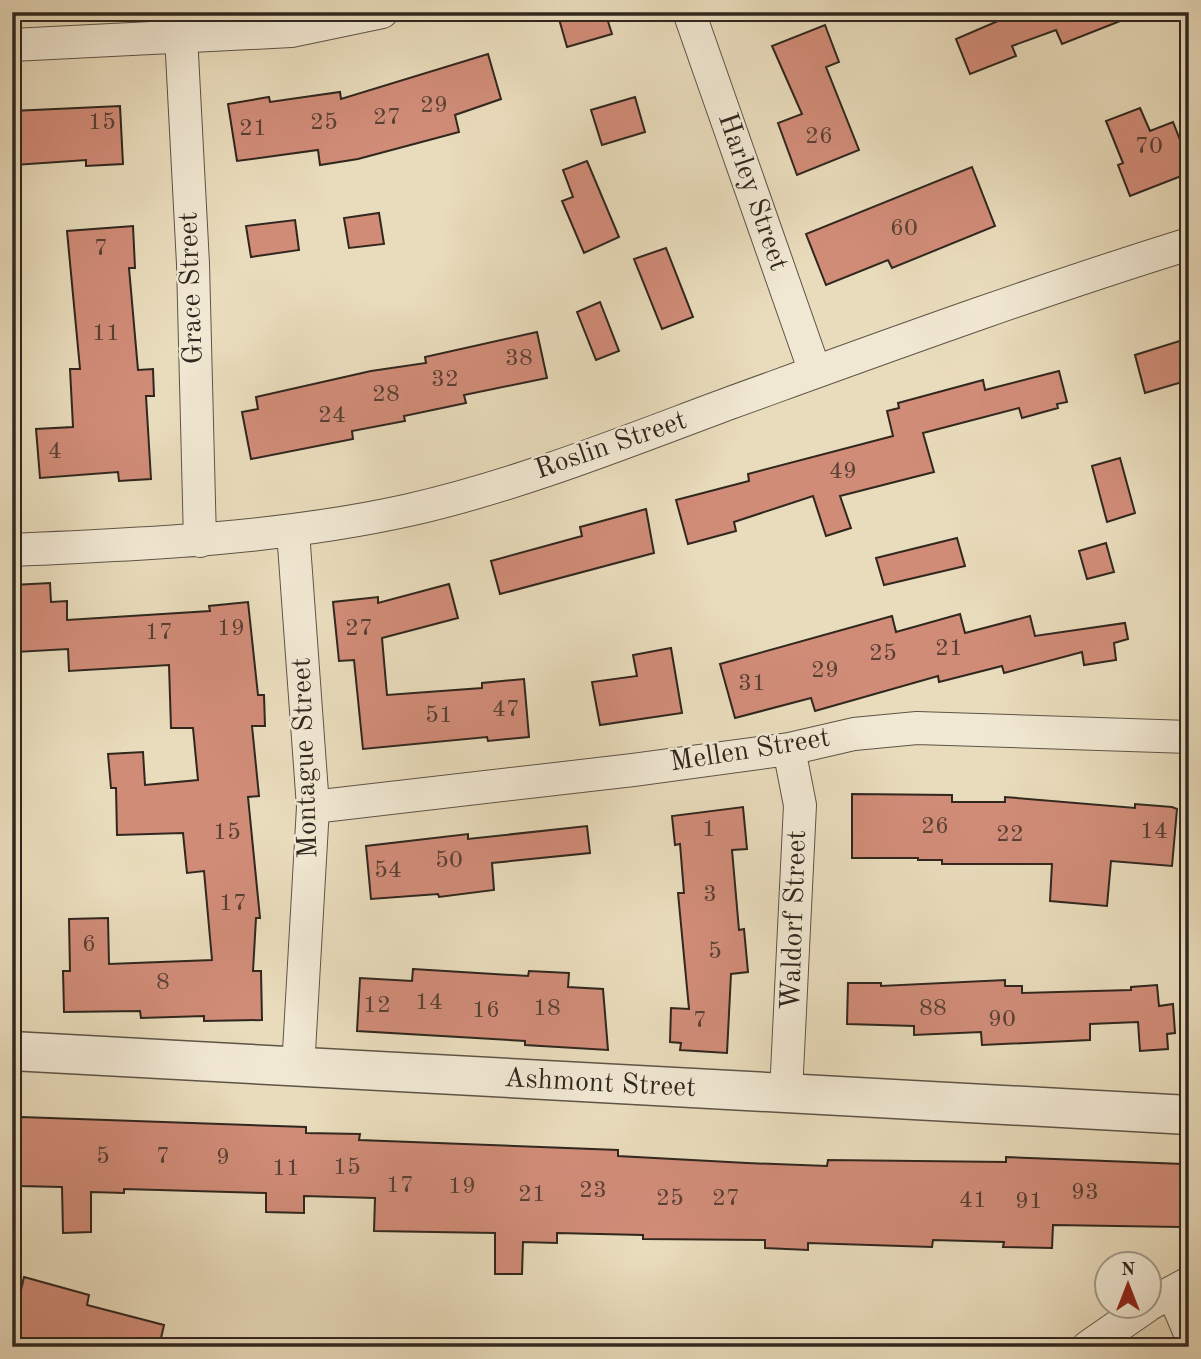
<svg xmlns="http://www.w3.org/2000/svg" width="1201" height="1359" font-family="'Old Standard TT',serif">
<style>
.building{fill:#d18c78;stroke:#30271e;stroke-width:2}
.lines{fill:none;stroke-linecap:round;stroke-linejoin:round}
.service-casing{stroke:#5e5446;stroke-width:18}
.minor-casing{stroke:#5e5446;stroke-width:34}
.tertiary-casing{stroke:#5e5446;stroke-width:41}
.service{stroke:#f1e8d3;stroke-width:16}
.minor{stroke:#f1e8d3;stroke-width:32}
.tertiary{stroke:#f1e8d3;stroke-width:38}
.labels{text-anchor:middle;dominant-baseline:central;stroke-width:5;stroke-linejoin:round;paint-order:stroke}
.number-label{font-size:24px;fill:#584034}
.street-label{font-size:28px;fill:#30271e;stroke:#f1e8d3}
</style>
<rect width="100%" height="100%" fill="#e9dcbc"/>
<filter id="stains"><feTurbulence type="fractalNoise" baseFrequency=".00286" numOctaves="4"/><feColorMatrix values="0 0 0 0 .2 0 0 0 0 .09 0 0 0 0 .02 0 0 0 .5 -.17"/></filter>
<radialGradient id="worn" r=".72"><stop offset=".6" stop-color="#630" stop-opacity="0"/><stop offset="1" stop-color="#630" stop-opacity=".3"/></radialGradient>
<!-- building -->
<path class="building" d="M557,12H605L612,34L567,47Z
M1019,12H1138V14L1062,44L1056,30L1012,46L1016,56L970,74L956,39Z
M825,25L839,62L826,67L859,150L797,175L778,123L802,114L772,46Z
M488,54L501,99L455,115L459,132L358,159L320,165L318,150L237,161L228,104L269,97L270,102L340,92L341,99Z
M635,97L645,132L602,145L591,110Z
M120,106L123,164L86,166V160L15,165L12,111Z
M1140,108L1150,131L1173,122L1189,163V173L1130,196L1118,165L1123,163L1106,121Z
M587,161L619,237L584,253L562,201L573,197L563,170Z
M972,167L995,226L892,268L888,260L826,285L806,234Z
M379,213L384,244L349,248L344,218Z
M295,220L299,250L251,257L246,226Z
M133,226L135,268H129L138,370L153,369L154,396H146L151,479L119,481L118,472L40,478L36,429L73,427L70,369H80L67,231Z
M666,248L693,317L662,329L634,259Z
M600,302L619,351L596,360L577,312Z
M537,332L547,378L464,395L466,403L404,416L405,421L352,431L353,439L251,459L242,412L258,409L256,397L371,371L426,363L425,357Z
M1189,338V380L1145,393L1135,355Z
M1059,371L1067,402L1057,404L1058,408L1022,418L1019,408L923,433L934,472L840,496L851,528L826,536L813,496L734,522L736,531L688,544L676,500L749,481L748,474L893,436L887,411L899,408L898,403L983,380L985,390Z
M1120,458L1135,513L1107,522L1092,466Z
M646,509L654,553L500,594L491,561L582,536L580,527Z
M957,538L965,566L884,585L876,558Z
M1106,543L1114,572L1087,579L1079,551Z
M50,583L51,602L67,601V620L210,611L209,606L248,602L258,695H264L265,726H252L259,796L248,797L260,918H256L253,971H261L262,1020L204,1021V1016L141,1018L140,1011L64,1012L63,971H70L69,919L108,918L109,964L212,960L204,871L187,873L183,833L117,835L116,788H111L108,754L143,752L145,785L198,780L193,728H171L169,665L69,671L68,649L16,652L13,585Z
M449,584L458,618L382,638L387,695L482,688V683L524,679L529,737L488,741L487,737L363,749L354,660L339,661L333,602L378,597V603Z
M960,614L965,633L1030,616L1035,636L1125,623L1128,639L1114,643L1116,660L1084,665L1082,652L1004,673L1002,666L939,682L938,676L815,711L811,698L735,718L720,664L892,616L896,632Z
M671,648L682,713L600,725L592,682L637,676L633,655Z
M852,794L952,795V802H1005V797L1135,808V804L1172,807L1177,809L1172,866L1111,861L1107,906L1050,901L1052,864H942V860H918V858H852Z
M743,807L747,849L732,850L739,930L744,929L748,972L731,974L727,1053L680,1050L681,1043L670,1042L671,1008L689,1009L678,893H684L680,844L675,845L672,816Z
M587,826L590,853L492,863L494,890L439,897L438,894L371,899L366,846L468,834V839Z
M413,969L528,976L529,971L569,973L568,987L603,989L608,1050L525,1045V1041L357,1031L360,978L412,981Z
M1005,980V986H1022V993L1131,990V987L1157,985L1159,1006L1173,1004L1175,1033L1167,1034L1168,1049L1140,1051L1138,1022L1090,1024V1040L982,1045L981,1032L914,1035V1026L847,1024L848,983H881V986Z
M21,1117L306,1127V1133L360,1134L359,1140L618,1150V1156L747,1163L827,1166L828,1160L1006,1162V1157L1183,1164L1181,1227L1053,1225L1052,1248L1003,1247L1004,1242L933,1240L932,1247L808,1243V1250L765,1248V1240L643,1239V1235L557,1233V1243L523,1242L522,1274H495V1233L374,1231L375,1198L304,1196V1213L266,1212V1193L124,1189V1193L91,1192V1232L63,1233L62,1187L18,1186Z
M24,1277L89,1295L87,1305L164,1325L159,1347H12V1310L16,1311Z"/>
<g class="lines">
<defs>
<path id="service" d="M1165,1295L1187,1347"/>
<path id="minor" d="M689,12L815,372
M181,35L193,264L200,541
M12,45L291,31L382,12
M293,531L313,807L298,1069
M12,550C146,544 278,539 409,510C519,485 625,442 730,403C882,348 1034,292 1189,244
M313,807L633,770L789,749L854,734L917,728L1189,737
M786,1093L800,805L789,749
M1148,1305L1189,1283
M1088,1347L1147,1306"/>
<path id="tertiary" d="M12,1051L1189,1115"/>
</defs>
<!-- service casing -->
<use href="#service" class="service-casing"/>
<!-- minor casing -->
<use href="#minor" class="minor-casing"/>
<!-- tertiary casing -->
<use href="#tertiary" class="tertiary-casing"/>
<!-- service -->
<use href="#service" class="service"/>
<!-- minor -->
<use href="#minor" class="minor"/>
<!-- tertiary -->
<use href="#tertiary" class="tertiary"/>
</g>
<g class="labels">
<!-- number labels -->
<g class="number-label">
<text x="434" y="106">29</text>
<text x="387" y="118">27</text>
<text x="102" y="123">15</text>
<text x="324" y="123">25</text>
<text x="253" y="129">21</text>
<text x="819" y="137">26</text>
<text x="1149" y="147">70</text>
<text x="904" y="229">60</text>
<text x="101" y="249">7</text>
<text x="106" y="334">11</text>
<text x="519" y="359">38</text>
<text x="445" y="380">32</text>
<text x="386" y="395">28</text>
<text x="332" y="416">24</text>
<text x="55" y="452">4</text>
<text x="843" y="472">49</text>
<text x="231" y="629">19</text>
<text x="359" y="629">27</text>
<text x="159" y="633">17</text>
<text x="949" y="649">21</text>
<text x="883" y="654">25</text>
<text x="825" y="671">29</text>
<text x="752" y="684">31</text>
<text x="506" y="710">47</text>
<text x="439" y="716">51</text>
<text x="935" y="827">26</text>
<text x="709" y="830">1</text>
<text x="1154" y="832">14</text>
<text x="227" y="833">15</text>
<text x="1010" y="835">22</text>
<text x="449" y="861">50</text>
<text x="388" y="871">54</text>
<text x="710" y="895">3</text>
<text x="233" y="904">17</text>
<text x="89" y="945">6</text>
<text x="715" y="952">5</text>
<text x="163" y="983">8</text>
<text x="429" y="1003">14</text>
<text x="377" y="1006">12</text>
<text x="547" y="1009">18</text>
<text x="933" y="1009">88</text>
<text x="486" y="1011">16</text>
<text x="1002" y="1020">90</text>
<text x="700" y="1021">7</text>
<text x="103" y="1157">5</text>
<text x="163" y="1157">7</text>
<text x="223" y="1158">9</text>
<text x="347" y="1168">15</text>
<text x="286" y="1169">11</text>
<text x="400" y="1186">17</text>
<text x="462" y="1187">19</text>
<text x="593" y="1191">23</text>
<text x="1085" y="1193">93</text>
<text x="532" y="1195">21</text>
<text x="670" y="1199">25</text>
<text x="726" y="1199">27</text>
<text x="973" y="1201">41</text>
<text x="1029" y="1202">91</text>
</g>
<!-- street labels -->
<g class="street-label">
<text transform="translate(752 192) rotate(71)">Harley Street</text>
<text transform="translate(192 288) rotate(-92)">Grace Street</text>
<text transform="translate(611 446) rotate(-19)">Roslin Street</text>
<text transform="translate(750 751) rotate(-9)">Mellen Street</text>
<text transform="translate(306 758) rotate(-92)">Montague Street</text>
<text transform="translate(795 920) rotate(-88)">Waldorf Street</text>
<text transform="translate(600 1084) rotate(3)">Ashmont Street</text>
</g>
</g>
<!-- margin -->
<rect width="1201" height="1359" fill="none" stroke="#e9dcbc" stroke-width="42"/>
<rect x="14" y="14" width="1173" height="1331" fill="none" stroke="#30271e" stroke-width="3.5"/>
<rect x="21" y="21" width="1159" height="1317" fill="none" stroke="#30271e" stroke-width="2"/>
<!-- north arrow -->
<g transform="translate(1128 1285)"><circle r="33" fill="#f1e8d3" stroke="#a49b8b" stroke-width="2"/>
<path d="M0-5L12 26L0 18L-12 26Z" fill="#8f2418"/>
<text y="-10" font-size="19" font-weight="bold" text-anchor="middle" fill="#30271e">N</text>
</g>
<rect width="100%" height="100%" filter="url(#stains)"/>
<rect width="100%" height="100%" fill="url(#worn)"/>
</svg>
